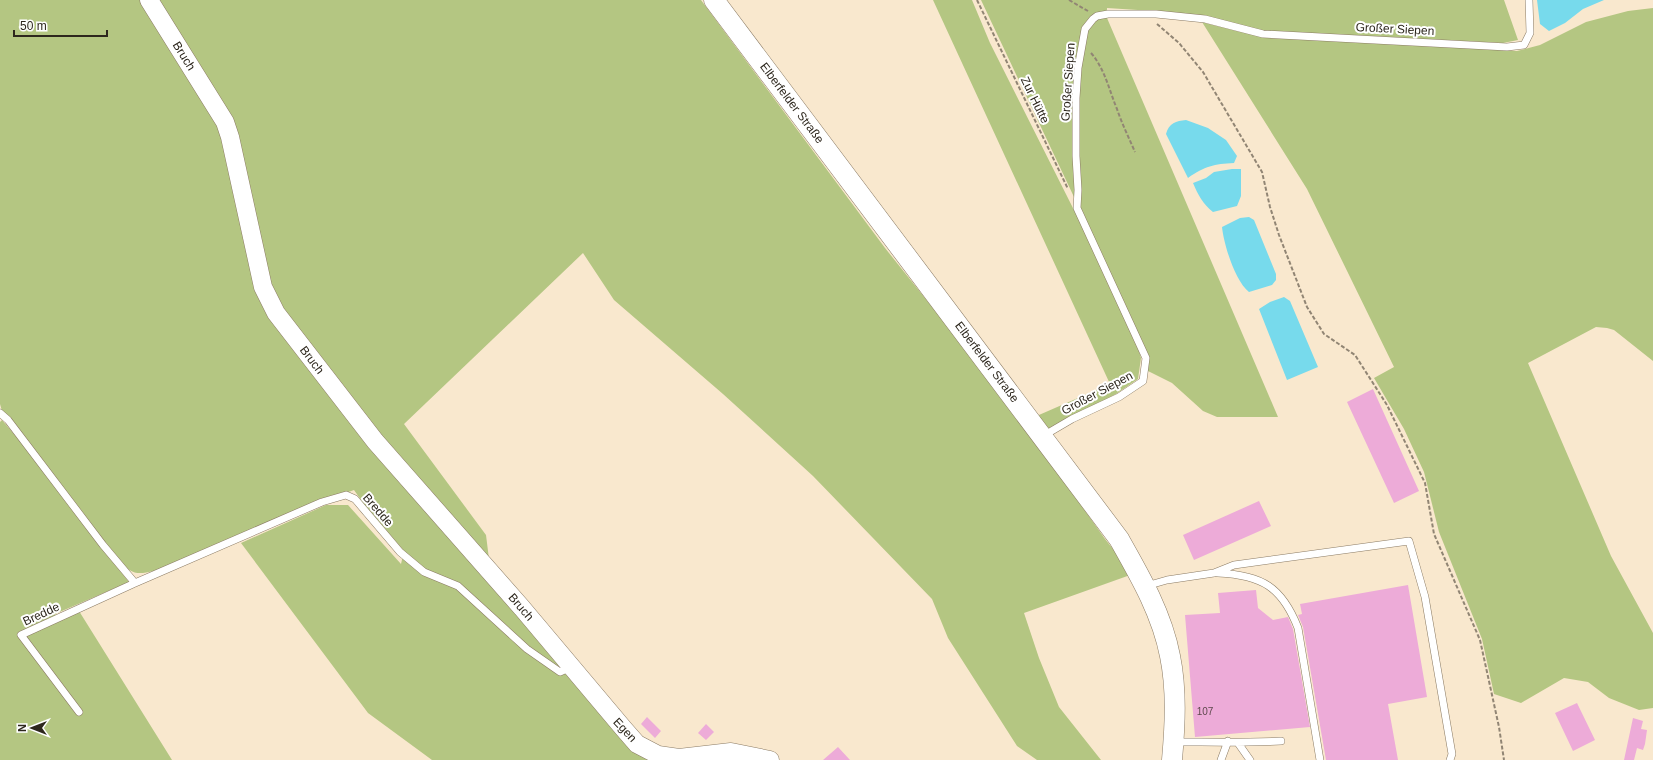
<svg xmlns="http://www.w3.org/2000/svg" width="1653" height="760" font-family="Helvetica,sans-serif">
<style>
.green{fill:#b4c682}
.water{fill:#77daec}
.building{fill:#edabd8}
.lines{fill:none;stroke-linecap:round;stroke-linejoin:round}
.service-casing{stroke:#8b7b64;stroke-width:8}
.tertiary-casing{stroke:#8b7b64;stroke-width:19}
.secondary-casing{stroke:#8b7b64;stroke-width:21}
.path{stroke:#918574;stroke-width:2;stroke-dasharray:4 2;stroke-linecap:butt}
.service{stroke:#fff;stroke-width:7}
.tertiary{stroke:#fff;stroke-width:18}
.secondary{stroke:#fff;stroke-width:20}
.labels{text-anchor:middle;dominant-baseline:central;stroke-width:4;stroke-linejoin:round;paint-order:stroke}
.number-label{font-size:10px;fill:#5d484c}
.street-label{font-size:12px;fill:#2d271d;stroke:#fff}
</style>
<rect width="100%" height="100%" fill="#f9e8ce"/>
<!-- green -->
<path class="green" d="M0,0H142L224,133L256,286L651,760H432L368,713L241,543L326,505H348L401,564L404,551L368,510L354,490L296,511L154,571C136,575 132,574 119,561L2,411L0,404Z
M156,0H701L885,248L1012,407L1105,539L1133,574L1024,613L1039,658L1059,707L1101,760H1037L1017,746L948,638L932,599L813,476L723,394L614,300L583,253L404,424L486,535L489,559L353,406L270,293L232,129Z
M933,0H972L990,43L1083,228L1136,341L1141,358L1138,379L1116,394L1043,432L1032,418L1110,384Z
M981,0H1504L1518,40L1503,43L1264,31L1153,11L1107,8V18L1278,417H1217L1203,411L1172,383L1148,371L1147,356L1074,197Z
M1653,8V361L1614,330L1607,328L1596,327L1528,363L1611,556L1653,633V708L1639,710L1609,698L1588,682L1564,678L1521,703L1494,694L1482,639L1439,532L1424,472L1404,429L1374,378L1394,367L1307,189L1202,22C1222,27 1241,33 1262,36L1517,51L1540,45L1586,22L1628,11Z
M2,420C47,471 86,529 129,582L55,614L60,620L79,611L172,760H0V422Z"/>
<!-- water -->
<path class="water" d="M1537,0H1604L1583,9L1565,23L1549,31L1540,24Z
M1186,120L1208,128L1226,140L1237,156L1234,163C1214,164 1205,166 1188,178L1166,134C1169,123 1176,121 1186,120Z
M1232,169H1241V196L1237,206L1213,212C1203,204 1198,195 1193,183L1206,178L1214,172Z
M1249,217L1254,220L1276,274V280L1272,285L1249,292C1235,281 1224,245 1222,227L1240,218Z
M1284,297L1290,301L1318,367L1287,380L1259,309L1270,302Z"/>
<!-- building -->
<path class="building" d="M1373,389L1419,491L1394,503L1347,402Z
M1259,501L1271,526L1194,560L1183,535Z
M1408,585L1427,697L1388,704L1398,760H1326L1303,627L1298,615L1302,614L1300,604Z
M1256,590L1258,608L1273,620L1288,617L1293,629L1310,727L1195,737L1185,615L1220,613L1218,593Z
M1577,703L1595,740L1573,751L1555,713Z
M647,717L661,731L655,738L641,724Z
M1633,718L1643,721L1641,729L1647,730L1645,744L1643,750L1637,748L1634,760H1624Z
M706,724L714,732L706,740L698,733Z
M838,747L850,760H823Z"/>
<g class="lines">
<defs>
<path id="service" d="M0,413L8,420L103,545L135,583
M1043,436L1072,419L1119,397L1143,381L1146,358L1077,208L1078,190L1076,156V98L1078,68L1085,29L1093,19L1097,16L1108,14H1156L1205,19L1263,34L1507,47L1524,45L1530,33L1529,0
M1218,573C1262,575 1282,587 1298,628L1320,760
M1146,586L1167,580L1214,573L1234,565L1409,541L1425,597L1452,754L1450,760
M79,712L21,635L135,583L322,502L346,495L355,499L400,552L424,572L458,586L527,649L560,672L571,667
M1175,742C1210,742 1245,743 1281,741
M1238,743L1250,760
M1221,760L1228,741"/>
<path id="tertiary" d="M149,0L225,122L230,137L263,287L276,313L375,441L522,608L623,728L637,744L658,755L679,758L731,752L770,760"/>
<path id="secondary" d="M714,0L1119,539C1140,576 1162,614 1170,656C1177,690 1175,726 1172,760"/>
</defs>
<!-- service casing -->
<use href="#service" class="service-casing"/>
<!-- tertiary casing -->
<use href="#tertiary" class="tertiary-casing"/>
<!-- secondary casing -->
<use href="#secondary" class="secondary-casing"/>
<!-- path -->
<path class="path" d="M977,0L1068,189
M1069,0L1088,11
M1157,24L1179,43L1203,72L1262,172L1270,207L1279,235L1307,307L1324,334L1355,355L1387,405L1425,483L1434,534L1480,640L1499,727L1504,760
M1091,53C1105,69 1109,90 1117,109C1122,124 1129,138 1135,152"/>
<!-- service -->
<use href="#service" class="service"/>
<!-- tertiary -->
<use href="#tertiary" class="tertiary"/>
<!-- secondary -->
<use href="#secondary" class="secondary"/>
</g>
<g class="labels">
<!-- number labels -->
<g class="number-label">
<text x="1205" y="711">107</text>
</g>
<!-- street labels -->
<g class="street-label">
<text transform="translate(1395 29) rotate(3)">Großer Siepen</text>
<text transform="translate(184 56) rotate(58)">Bruch</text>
<text transform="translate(1068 82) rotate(-86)">Großer Siepen</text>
<text transform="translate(1035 100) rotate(64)">Zur Hütte</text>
<text transform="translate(792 103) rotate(53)">Elberfelder Straße</text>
<text transform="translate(312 360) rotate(53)">Bruch</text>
<text transform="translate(987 362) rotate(53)">Elberfelder Straße</text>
<text transform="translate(1097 393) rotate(-28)">Großer Siepen</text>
<text transform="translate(378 510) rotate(49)">Bredde</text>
<text transform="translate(521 607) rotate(49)">Bruch</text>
<text transform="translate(41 614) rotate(-25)">Bredde</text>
<text transform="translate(625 730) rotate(47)">Egen</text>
</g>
</g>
<!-- north arrow -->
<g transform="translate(32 728) rotate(270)" stroke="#ffffff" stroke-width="3" paint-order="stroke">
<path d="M0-3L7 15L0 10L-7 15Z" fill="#2d271d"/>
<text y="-6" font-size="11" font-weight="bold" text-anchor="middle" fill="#2d271d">N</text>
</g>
<!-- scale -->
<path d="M14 30v6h93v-6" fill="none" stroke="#2d271d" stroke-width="2"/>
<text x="20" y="30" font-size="12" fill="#2d271d" stroke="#ffffff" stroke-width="3" paint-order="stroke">50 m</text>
</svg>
